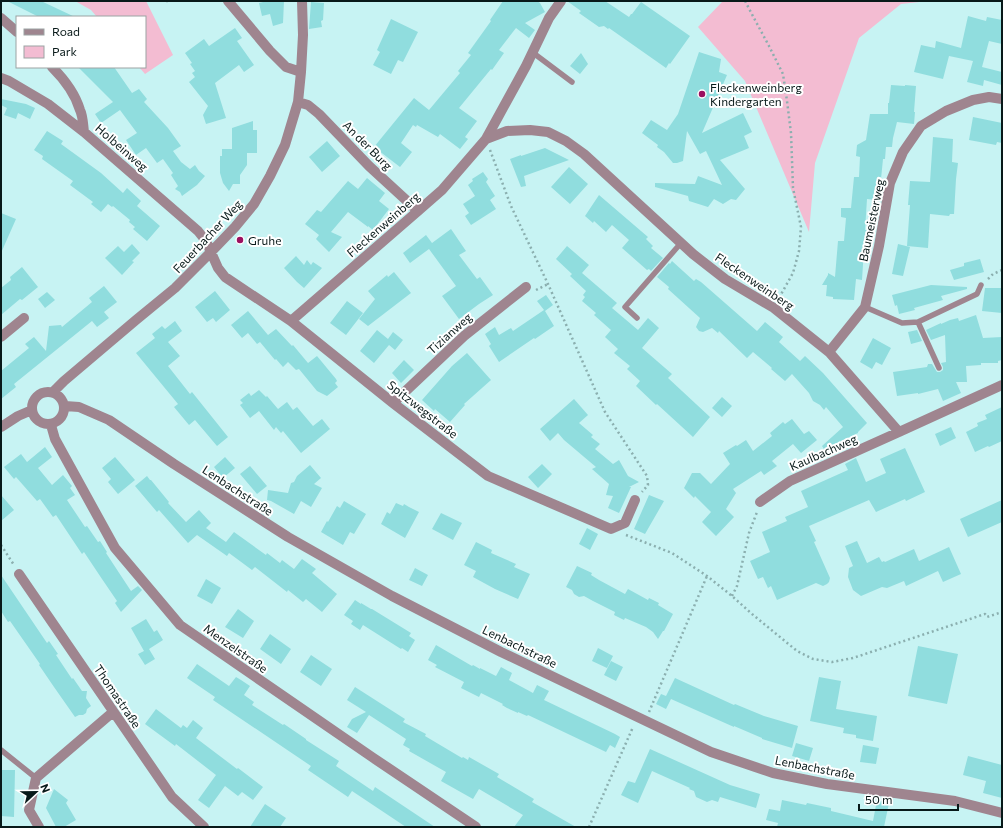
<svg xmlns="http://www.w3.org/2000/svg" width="1003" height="828" font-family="Commissioner,sans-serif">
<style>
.green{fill:#f3bcd2}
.building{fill:#90ddde}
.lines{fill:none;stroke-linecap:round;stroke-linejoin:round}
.path{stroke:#8bafaf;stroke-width:2.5;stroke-dasharray:2 3;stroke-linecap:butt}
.lane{stroke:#9f858f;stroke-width:5.5}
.street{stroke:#9f858f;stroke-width:10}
.poi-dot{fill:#9b1060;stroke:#fff;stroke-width:1.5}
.labels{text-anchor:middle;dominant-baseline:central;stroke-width:4;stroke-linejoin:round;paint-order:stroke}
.poi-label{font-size:12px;fill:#081919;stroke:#fff;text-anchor:start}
.street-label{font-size:12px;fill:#081919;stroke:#fff}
</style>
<rect width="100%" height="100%" fill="#c7f3f3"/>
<!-- green -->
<path class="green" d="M75,1H146L173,55L145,74L139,67H145V17H97L91,10Z
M722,1H929L901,4L859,38L815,163L809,232L745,81L698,27L722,2Z"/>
<!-- building -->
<path class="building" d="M7,1H41L75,17H39Z
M267,1H284L283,23L273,26L270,14L262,16L259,3Z
M503,1H537L540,3L545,12L525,23L535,30L529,38L516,28L499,50L504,53L492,70L491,69L459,108L477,121L465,137L468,139L460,149L440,134L438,137L417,125L416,127L413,125L401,143L412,152L400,167L374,147L414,98L429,110L460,73L458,71L471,55L468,53L491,21L490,20Z
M567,1H605L629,17L631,14H632L641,2L690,36L670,64L669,63L666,68L609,28L608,29L604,26L599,27L579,13L581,11Z
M311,2L324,3L323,20L321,21L322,27L309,29Z
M968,16L986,21L987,17L1002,20V44L989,41L982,67L1002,72V85L984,80L983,86L967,82L973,61L949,56L943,79L914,72L921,45L935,48L936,41L961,48Z
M391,19L418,32L403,62L398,60L391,74L373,65L380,52L377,50Z
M235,28L242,38L237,41L254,65L244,72L239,65L215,83L226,118L206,124L203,115L208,106L189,82L195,77L192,73L195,71L190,64L192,63L185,53L204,39L209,46Z
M699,52L721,59L719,72L727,75L702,133L743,113L752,132L744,136L749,148L720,160L745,189L736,200L731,199L723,204L714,199L708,207L689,201L688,196L655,187V183L695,184L698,176L722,185L706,151L700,154L687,131L683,161L677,163H673L664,152L657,147L658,145L642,133L651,120L667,130L678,114Z
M581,53L588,64L580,74L570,66Z
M78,67H114L132,93L139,89L147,99L144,102L168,128L181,146L173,151L181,162L190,169L195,165L199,171L205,176L197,185L182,196L180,192L175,189L178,186L171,175L173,173L163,159L157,163L146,148L136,155L126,140L137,133L120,110L101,123L95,114L113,102Z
M891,85L905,86V85L916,86L914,112H915L914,124L897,122L893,138L892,147H886L885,159H883L881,179H877L876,200L867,199L865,230H867V237H873L872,248L871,250L864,249L862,280L856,279L854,300L833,299V297L826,296L827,285H822L828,275V273L835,277L838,241H844L846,218L841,217V208H851L854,177H859L860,157L856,156L857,145L866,140L870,114H888V103H889Z
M1,99L26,104L35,108L30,119L18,113L16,119L4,115L7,108L1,105Z
M973,117L1002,123V143L997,142L996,145L969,140Z
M253,121V130H257V153H247V165L240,175V184H233L229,191L223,183L220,173V156H222V149H232V128Z
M47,131L63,141L61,144L101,173L123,193L127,188L141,201L137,206L160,226L147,241L133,229L135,227L129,222L130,220L113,206L112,207L108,204L101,212L91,204L93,202L70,185L73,181L42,159L43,156L34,150Z
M933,137L953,139L952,162L958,163L956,179L954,214H950L949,216L930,214L928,248L907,246L910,205H908L910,181L930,182Z
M327,141L340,156L322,172L309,157Z
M545,148L569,160L524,176L526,186L521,187L510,159L521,155V156Z
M569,167L588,184L570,204L551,187Z
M483,172L488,179L486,182L495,196L490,200L496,209L471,225L465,216L469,213L463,204L475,196L468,185L473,181L472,179Z
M367,178L385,193L379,201L389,209L373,230L368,226V227L348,212L331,232L342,237L329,252L316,239L319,235L305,224L317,210L321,212L348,181L358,189Z
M599,195L648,237L646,239L653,246L651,248L663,258L651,271L649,269L647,270L622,248L629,240L612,225L606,232L594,221L593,223L585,216Z
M1,213L16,219L1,253Z
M451,229L466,251L459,255L477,279L480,277L493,295L479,304L459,319L442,296L456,286L429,249L410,263L403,253L426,235L432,243Z
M132,244L140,253L132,261L134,262L122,275L105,258L118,246L124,252Z
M898,244L910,247L903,276L892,274Z
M567,246L589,265L582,273L617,303L612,308L638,330L648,318L659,328L642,348L672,374L668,378L710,417L693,437L657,404L656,405L636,386L640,381L627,369L630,366L614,353L618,349L605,337L611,330L594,315L596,313L582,301L585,297L583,295L586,291L570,276L572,274L556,259Z
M296,256L304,265L307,260L311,265L313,262L322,268L304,288L297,282L284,268Z
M980,259L984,272L954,280L950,270L964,266V263Z
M672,261L694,281L696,279L701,282L757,331L765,322L783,337L779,342L800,361L805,356L823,373L867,423L858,432V433L824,449L822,446L843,427L826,407L824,410L820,405L813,401L809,393L792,374L785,381L771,369L772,368L753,352L747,358L719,331L718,333L712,328L703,332L699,331L696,327L700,318L668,289L669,287L657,277L669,263L670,264Z
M22,267L38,287L22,300L20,299L1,315V288L11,280L10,277Z
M394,272L411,293L368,326L359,319L375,299L368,291L387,275L388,277Z
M931,285L967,287V289L941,296L943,300L914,308L915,310L899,314L897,305L895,306L892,295Z
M104,286L117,302L104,312L109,318L97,327L92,321L14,384L16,387L1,399V371L29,348L25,344L34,337L46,351L49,326L61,325L62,327L92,302L89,298Z
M985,288H1002V313L982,311Z
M215,291L230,310L216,322L213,318L207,322L195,307Z
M47,292L55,300L45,308L38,299Z
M546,295L553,305L545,311L554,326L535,339L534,338L499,362L489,346L491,344L485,334L495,327L499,335L511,328L513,331L544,310L537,301Z
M347,301L363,313L346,335L330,323Z
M248,311L268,335L276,329L292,346L293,345L308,363L317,356L336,379L337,381L335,383L338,387L327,396L317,391L299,369L296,370L288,362L283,367L276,359L275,360L260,342L257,344L248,333L242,338L231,325Z
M976,315L983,338L1002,337V360L998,361V363H981V365L966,366L967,382H956L961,393L943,401L938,389L918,394V393L897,396L893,372L927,367L928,364H932L937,372H940L943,370V367L941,363L946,362L945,335L931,340L926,330L941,323V324L950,320L958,318L959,321Z
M175,321L182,331L168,342L180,356L168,366L190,394L192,392L228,437L217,446L195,420L189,425L174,407L178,404L136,353L155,338L152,334L162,326L165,329Z
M377,330L388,339L393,332L403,340L395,350L389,345L374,363L360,351Z
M917,330L922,341L911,344L908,332Z
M873,338L891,348L882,365L876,362L872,369L860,362Z
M467,353L491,380L464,404L465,405L450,422L435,409L434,411L422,400L452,366Z
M404,360L414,370L401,383L392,373Z
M259,390L266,397L267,396L278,409L287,402L293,410L297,407L313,426L322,419L330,429L301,453L283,431L281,433L276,427L274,430L259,411L250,418L240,405L243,403L240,400L249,393L251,396Z
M722,397L732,406L722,417L712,408Z
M574,399L588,415L579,423L593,435L591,437L600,444L595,449L613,464L619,460L628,476L639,482L629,487H631L619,513L608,508L613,496L606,495L609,484L592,469L596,467L564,440L558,433L550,441L540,429Z
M1002,407V441L989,447L988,446L975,452L966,432L978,426L977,423L987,419L985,415Z
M792,419L804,434L809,431L817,440L801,453L793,444L772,461L777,466L764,475L761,471L733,489L736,493L726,509L734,517L716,536L702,522L711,512L695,496L694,498L684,488L692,473H700L711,484L730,464L723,453L736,445L737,446L746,440L753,451L772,436L770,433L783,422L785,424Z
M951,427L956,438L940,446L935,434Z
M45,447L52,457L38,468L52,485L63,475L72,486L70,488L75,495L67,500L85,527L87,526L98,542L100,541L107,552L106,553L131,591L138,586L142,590L121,612L115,603L117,601L102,579L84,552L82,554L56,515L53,517L40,499L37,501L16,477L14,479L4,467L21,454L27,462Z
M905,448L925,492L906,501L905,499L876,512L869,500L809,526L816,541L814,542L830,578L829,582L827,584L823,586L816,583L777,600L771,586L768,588L763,577L758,579L750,561L770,552L762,532L787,521L785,517L808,507L801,491L848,470L845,464L856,458L866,482L886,473L880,459Z
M115,457L135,480L118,494L108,482L111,479L102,468Z
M225,457L235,468L223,478L214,467Z
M542,464L552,474L538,488L528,477Z
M310,465L321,478L314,484L322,488L311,507L301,501L294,514L271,501L267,500L268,490L288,493L291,483L294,482L297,476Z
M250,466L267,486L257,494L240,474Z
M147,476L150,480H151L169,502L168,503L186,522L199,510L211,523L206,528L226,542L234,532L266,555L267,553L280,563L282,560L294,569L302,559L316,569L312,573L337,594L322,612L306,599L303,602L288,590L287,592L255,567L252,570L229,553L227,556L197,535L188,543L159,510L157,512L135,486Z
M1,495L14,510L1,521Z
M649,495L664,501L645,534L634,529Z
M1002,500V522L968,537L960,519Z
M344,501L366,514L354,534L350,532L343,545L321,532L327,521L328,522L337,506L340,508Z
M396,503L403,506L404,504L409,507L419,512L405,538L381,524L387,512L390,514Z
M441,513L462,523L453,540L432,529Z
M587,528L598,534L590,550L579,544Z
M857,541L867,563L879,557L882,562L884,561L885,562L914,549L919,561L949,547L961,574L943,582L938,571L906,586L904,581L887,588L882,587L861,596L853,590L848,577L849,568L853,566L845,546Z
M476,542L492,550L491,553L516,564L514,567L530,574L518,599L495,589L473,577L476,571L464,565Z
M577,566L592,573L591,575L599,580L625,594L628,589L648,600L649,598L659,603L658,605L673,614L664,631H663L658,639L653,632L646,627L625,618L624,620L614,615L615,612L593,601L584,596L579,597L574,594L572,590L566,587Z
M415,568L428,575L422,586L409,580Z
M1,575L47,643L49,641L58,654L56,655L72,679L73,678L82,691H87L86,698L91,706L87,709L86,713L83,715H79L75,717L54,687L39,665L40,664L10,621L8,622L1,611Z
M206,579L221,588L212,604L197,596Z
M355,600L361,604V603L371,609H372L411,633L409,636L415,640L408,652L402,648L401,649L363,625L360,630L351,624L353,621L344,615Z
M238,609L254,621L243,638L225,627Z
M146,619L154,632L157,630L163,640L149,649L155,659L145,665L138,654L144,651L131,628Z
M270,634L291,649L281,664L260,649Z
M436,645L472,666L473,665L480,669V668L496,676L501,667L512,673L509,680L533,693L537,685L549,691L544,700L615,734L620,737L615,748L610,745L606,752L528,715L527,716L518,712V713L507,708L502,705L503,704L481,693L479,697L461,688L464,682L435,667L437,665L428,660Z
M918,646L958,654L947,704L908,696Z
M598,648L613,656L607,668L592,661Z
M311,655L332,669L321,686L300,672Z
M611,661L623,667L616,681L604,675Z
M197,664L229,686L236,677L241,680L250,686L244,695L254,702L252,705L283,725L284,724L306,739V740L339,761L336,766L373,791L375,787L435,827H406L352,791L348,797L308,770L311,766L213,700L215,697L187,678Z
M819,677L841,681L836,709L877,716L873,741L856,738V735L843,733L844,728L810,721Z
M675,678L734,705L735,704L764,716L798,726L792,748L762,739V738L734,726V727L671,699L666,709L656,704L661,694L666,696Z
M355,687L405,719L403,722L426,734L425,736L462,758L463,757L468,760L469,757L499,774L497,777L534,799L532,802L576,827H514L523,815L479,789L473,799L441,781L446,772L409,751L410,749L403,745L406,739L369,715L357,733L347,727L352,719L366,712L347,700Z
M156,709L181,728L183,725L187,728L193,720L203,728L196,738L237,769L238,768L263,787L253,800L242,792L238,796L225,786L209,808L198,800L216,775L176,744L175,746L145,724Z
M796,743L813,748L809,761L792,756Z
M863,745L879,748L876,764L860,762Z
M650,749L730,785L760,794L756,808L720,797L718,802L712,800L707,802L696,797L694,791L689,789L690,788L652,771L638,803L621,795L628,781L635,783Z
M968,756L1002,765V798L983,793L986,781L963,775Z
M1,770H15L14,817L1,816Z
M54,789L68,800L66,803L76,820L64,827H56L46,808Z
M782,800L806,805L807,803L831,808V811L873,821L877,800L889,803L884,827H777L778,823L766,820L769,809L780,811Z
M265,804L286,818L280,827H250Z"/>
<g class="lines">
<!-- path -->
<path class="path" d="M166,1H168
M745,1L755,20L769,46L783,74L787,101L791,133L793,188L801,227L799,251L793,273L779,298
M490,150L511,206L548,284L605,412L647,476L648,485L642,492
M988,279L993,274L1002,270
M536,290L548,284
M626,535L672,553L707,576L732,596L752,614L797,651L813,659L832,662L853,658L985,614L987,617L1002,612
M1,545L14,565
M732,596L737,586L749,533L757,512
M649,712L707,576
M589,827L633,727"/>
<!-- lane -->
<path class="lane" d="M532,52L572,82
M865,307L902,323L918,322L977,294L981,285
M637,318L625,307L681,243
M918,322L939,368
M1,750L36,778"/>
<!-- street -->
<path class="street" d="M228,1L270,51L286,67L301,72
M1,18L17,32
M52,67C64,79 75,93 80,110C83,116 83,125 84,132
M1,78L9,81L48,104L84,132L198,231L206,241L218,268L225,277L291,321L393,403L488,476L611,529L625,523L635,500
M298,102L308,105L319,114L369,166L418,211
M486,139L507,131L530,130L548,132L566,141L584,154L693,254L725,279L774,308L829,352L899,432L1002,385
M291,321L418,211L442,190L486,139L526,66L549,18L561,1
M1,337L24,318
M829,352L865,307L879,246L890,183L903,152L921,126L946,111L973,100L989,97L1002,99
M32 408a16 16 0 1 1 32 0a16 16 0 1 1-32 0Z
M53,392L64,381L136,320L175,288L211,252L235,227L254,204L270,176L285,145L298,102L301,72L303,35L302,1
M393,403L464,336L526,287
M65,406L79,407L109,420L174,464L288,537L392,596L501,652L711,752L773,773L827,784L955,801L1002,813
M51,425L55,439L115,548L180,625L372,757L476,827
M1,427L18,416L32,410
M760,502L790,481L899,432
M19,574L172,797L204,827
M39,827L29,810L36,778L113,712"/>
</g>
<!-- markers -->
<g class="poi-dot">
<circle cx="702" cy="94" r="4"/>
<circle cx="240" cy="240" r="4"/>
</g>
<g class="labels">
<!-- poi labels -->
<g class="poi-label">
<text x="710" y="87">Fleckenweinberg<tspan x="710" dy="14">Kindergarten</tspan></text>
<text x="248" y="240">Gruhe</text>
</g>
<!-- street labels -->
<g class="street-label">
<text transform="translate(368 145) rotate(45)">An der Burg</text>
<text transform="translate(122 147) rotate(41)">Holbeinweg</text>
<text transform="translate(871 220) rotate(-78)">Baumeisterweg</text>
<text transform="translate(383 224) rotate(-41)">Fleckenweinberg</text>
<text transform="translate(207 236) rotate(-47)">Feuerbacher Weg</text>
<text transform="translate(755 281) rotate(34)">Fleckenweinberg</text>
<text transform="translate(449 333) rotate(-42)">Tizianweg</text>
<text transform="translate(423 409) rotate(38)">Spitzwegstraße</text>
<text transform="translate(823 452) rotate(-24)">Kaulbachweg</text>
<text transform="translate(238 490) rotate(33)">Lenbachstraße</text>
<text transform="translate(520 646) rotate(26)">Lenbachstraße</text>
<text transform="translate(236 648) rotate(35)">Menzelstraße</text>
<text transform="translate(118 696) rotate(56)">Thomastraße</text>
<text transform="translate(815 767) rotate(11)">Lenbachstraße</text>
</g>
</g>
<!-- border -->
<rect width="1003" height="828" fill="none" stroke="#081919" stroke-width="4"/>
<!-- legend -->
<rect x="16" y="16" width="130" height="52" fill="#ffffff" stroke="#9ca3a3"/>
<rect x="24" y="29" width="20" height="6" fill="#9f858f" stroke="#9ca3a3"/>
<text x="52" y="36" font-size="12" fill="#081919">Road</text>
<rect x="24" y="46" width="20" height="12" fill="#f3bcd2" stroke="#9ca3a3"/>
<text x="52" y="56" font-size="12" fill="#081919">Park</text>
<!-- north arrow -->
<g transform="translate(36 792) rotate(68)" stroke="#ffffff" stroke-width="3" paint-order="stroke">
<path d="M0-3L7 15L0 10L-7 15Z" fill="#081919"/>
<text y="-6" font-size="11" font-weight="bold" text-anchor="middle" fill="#081919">N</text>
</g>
<!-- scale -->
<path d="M859 804v6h99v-6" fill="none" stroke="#081919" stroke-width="2"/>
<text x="865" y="804" font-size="12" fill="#081919" stroke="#ffffff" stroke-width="3" paint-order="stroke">50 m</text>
</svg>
